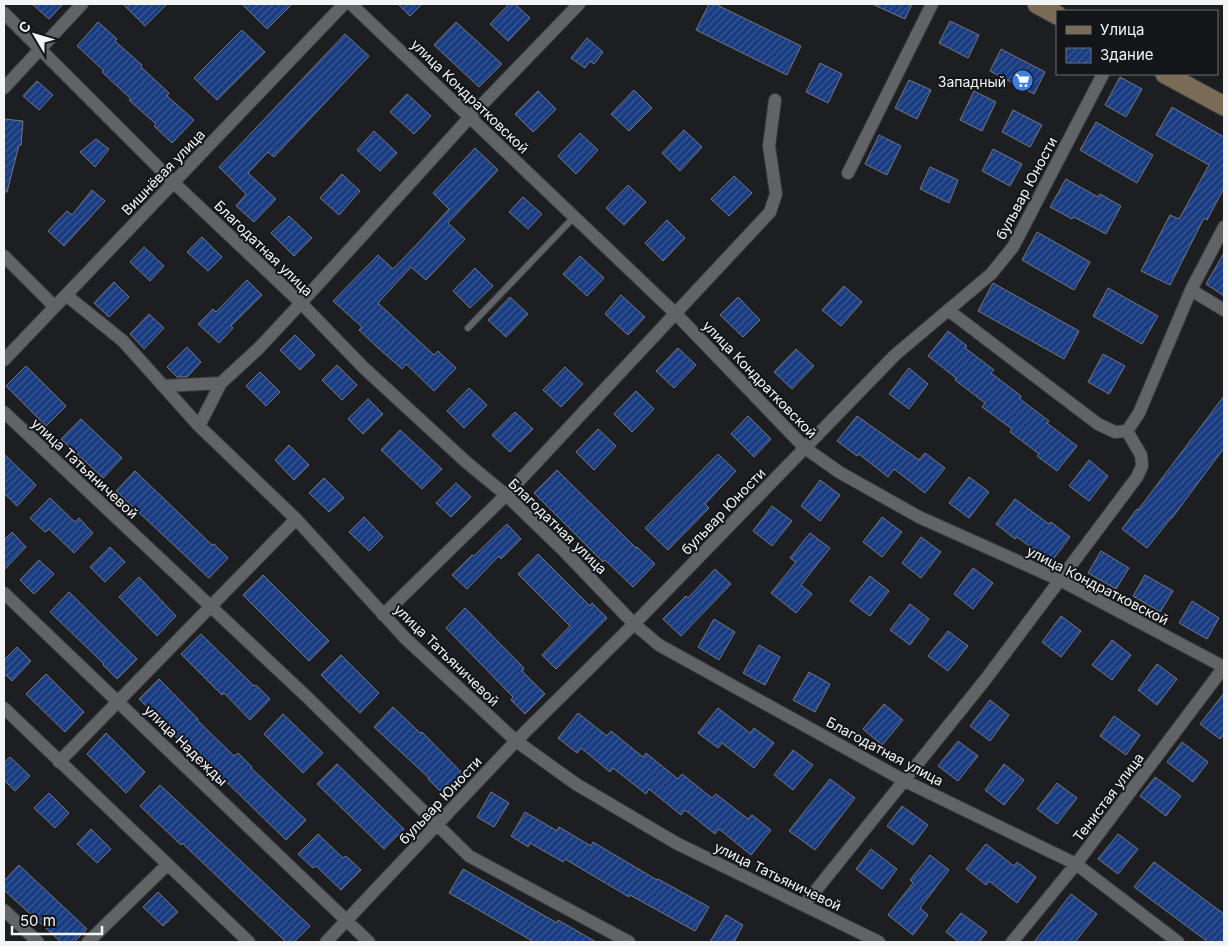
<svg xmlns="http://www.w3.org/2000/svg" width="1228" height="946" font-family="Inter,sans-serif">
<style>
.building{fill:url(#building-hatch);stroke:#74777b}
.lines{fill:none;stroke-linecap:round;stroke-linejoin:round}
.lane-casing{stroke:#3b3c3f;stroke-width:8}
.street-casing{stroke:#3b3c3f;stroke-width:14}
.secondary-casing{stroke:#3b3c3f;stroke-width:21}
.lane{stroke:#616367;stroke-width:6}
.street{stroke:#616367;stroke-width:12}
.secondary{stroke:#7a6b56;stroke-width:19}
.labels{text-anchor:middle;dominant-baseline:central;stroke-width:4;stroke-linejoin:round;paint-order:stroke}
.poi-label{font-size:14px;fill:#f3f4f6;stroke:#131518;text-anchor:end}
.street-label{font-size:14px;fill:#f3f4f6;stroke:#131518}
</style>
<defs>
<pattern id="building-hatch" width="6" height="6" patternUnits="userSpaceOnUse" patternTransform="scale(1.25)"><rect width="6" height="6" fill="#183b81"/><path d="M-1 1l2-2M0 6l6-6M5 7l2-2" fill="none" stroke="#3a5893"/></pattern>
</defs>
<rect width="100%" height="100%" fill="#1c1e22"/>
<!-- building -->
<path class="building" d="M32,4H63L49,19Z
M123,4H167L145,26Z
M242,4H292L267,29Z
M398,4H422L410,16Z
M509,4H515L530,18L508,41L490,24Z
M709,4H715L801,46L787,75L696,30Z
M872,4H912L905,19Z
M950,21L979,35L968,58L939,43Z
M98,22L117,39L115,41L142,65L141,67L169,93L167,96L194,120L172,143L154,126L156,124L129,100L131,99L102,72L104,71L77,46Z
M456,22L502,64L479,87L434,45Z
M242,30L265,52L217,100L194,78Z
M345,34L369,56L274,157L268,152L248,173L276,199L254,222L236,206L246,194L219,167Z
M587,38L603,52L594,64L590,61L585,68L571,58Z
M1001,49L1045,72L1034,94L990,71Z
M820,63L842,74L828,103L806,92Z
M1120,77L1142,89L1126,117L1105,105Z
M909,80L931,90L917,119L895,108Z
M37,81L53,95L39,110L23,96Z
M634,90L652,108L629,131L611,114Z
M538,91L556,109L533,132L515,114Z
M974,91L996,102L982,131L960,120Z
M407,94L431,116L414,134L390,112Z
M1172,107L1224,137V188L1207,220L1204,218L1170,285L1141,271L1170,215L1179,219L1209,165L1156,135Z
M1013,110L1042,125L1030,147L1002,132Z
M4,119L23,121L21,145H19L7,192H4Z
M1096,122L1153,155L1137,183L1080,150Z
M684,130L702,147L680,171L662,153Z
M374,131L397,153L380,171L357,150Z
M580,133L598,150L576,174L558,156Z
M879,135L901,146L887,175L865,164Z
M96,139L109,149L95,167L80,152Z
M475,148L498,170L448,223L465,239L426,280L411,267L378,303L434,355L438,351L456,368L434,391L406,364L402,369L377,347L359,330L362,327L333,301L378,255L393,269L420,241L449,209L433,193Z
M993,149L1022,164L1010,186L982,171Z
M930,167L958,180L949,203L920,189Z
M342,174L360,191L339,215L320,198Z
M734,176L752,193L729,216L711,199Z
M1066,179L1098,197L1100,194L1121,206L1106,234L1074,217L1072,219L1050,207Z
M628,185L646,202L624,225L606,208Z
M92,190L105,201L64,246L48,231L67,211L72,215Z
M523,197L542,214L528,229L509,212Z
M289,216L312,238L294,256L271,233Z
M667,220L685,238L663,261L645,243Z
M1037,232L1090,262L1074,290L1022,260Z
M202,237L222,257L208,271L187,252Z
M144,247L164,266L150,281L130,262Z
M1224,253V296L1206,284Z
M580,256L604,278L587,296L563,274Z
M475,268L493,286L470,308L453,291Z
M247,280L262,295L231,326L233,328L219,343L198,324L213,309L216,312Z
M114,282L129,297L109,317L94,303Z
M993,283L1079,331L1064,359L978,311Z
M844,286L862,302L841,326L822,310Z
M1108,288L1158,316L1142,344L1093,316Z
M621,295L645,317L628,335L605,314Z
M510,297L528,314L506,337L488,320Z
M738,297L760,320L743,337L720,315Z
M149,314L164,328L144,349L130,334Z
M948,331L967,346L965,348L994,370L991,373L1021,396L1020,399L1049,421L1047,423L1077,446L1057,471L1037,456L1039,454L1010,432L1012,429L982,407L985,403L955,380L956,378L928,356Z
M295,335L315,355L300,370L280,350Z
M187,347L201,362L187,377H177L167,367Z
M678,348L696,365L674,388L656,371Z
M796,349L814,366L792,389L774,372Z
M1103,354L1125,366L1109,394L1088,382Z
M337,365L357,385L342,400L322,380Z
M26,366L66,406L46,426L6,386Z
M565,367L583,384L561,407L543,390Z
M909,368L928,384L909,409L889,394Z
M260,372L280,392L266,406L246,386Z
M469,388L487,405L464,428L447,411Z
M636,391L654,409L632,432L614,414Z
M1224,396V448L1172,518H1171L1147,548L1122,529L1137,509L1138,510Z
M368,399L383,414L363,434L348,419Z
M515,412L533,429L510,452L492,435Z
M748,416L771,439L754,457L731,434Z
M857,416L919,460L925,453L945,468L925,493L894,469L888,477L859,454L857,456L837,441Z
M81,419L122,458L103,478L61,439Z
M598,429L616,446L594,470L576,452Z
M400,430L442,469L422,489L381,450Z
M289,445L309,465L294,480L275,460Z
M4,454L36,485L17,506L4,493Z
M718,454L736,471L705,504L709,508L668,550L645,528Z
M1089,460L1108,476L1089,501L1069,486Z
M557,470L636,548L637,547L655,564L633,587L605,560L603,562L534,493Z
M135,471L212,545L214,544L228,558L209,578L116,491Z
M969,477L989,492L969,518L949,503Z
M324,478L344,498L329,512L309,493Z
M820,480L840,495L820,521L801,506Z
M456,483L471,497L451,517L436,503Z
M50,498L75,522L79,518L93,533L74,553L49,529L45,532L30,518Z
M1015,499L1049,524L1051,522L1070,537L1051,562L1017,537L1015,539L996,524Z
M772,506L792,521L772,546L753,531Z
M364,517L383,537L369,551L349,532Z
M882,517L902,532L882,557L863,542Z
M507,524L521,539L501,559L499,556L467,589L452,575L472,555L474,556Z
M12,532L26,547L4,570V540Z
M810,533L830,548L801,585L812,594L796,613L771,593L796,562L790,558Z
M921,537L941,552L921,578L902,563Z
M110,547L125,562L105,582L90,567Z
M1101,551L1129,568L1116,589L1088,573Z
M538,554L590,606L592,603L607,618L556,669L542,655L570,626L518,574Z
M39,560L54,574L34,594L20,580Z
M973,568L993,583L973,609L954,594Z
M715,569L731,584L681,636L663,619L686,596L688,598Z
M263,575L329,641L309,661L243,595Z
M1145,575L1173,591L1160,612L1133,596Z
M870,576L889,591L870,616L850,601Z
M139,577L176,616L157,636L119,597Z
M69,592L137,659L117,679L103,665L104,664L50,612Z
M1192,601L1219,618L1207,639L1179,623Z
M910,604L929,619L910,645L890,630Z
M465,608L524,668L522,671L545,694L525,714L511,700L513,697L446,628Z
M1061,616L1081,631L1061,657L1042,642Z
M714,619L735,632L719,660L698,647Z
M948,631L968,646L948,671L928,656Z
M201,634L254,686L256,685L270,699L250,720L224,693L222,695L181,654Z
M1112,640L1131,655L1112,680L1092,665Z
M759,645L780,657L765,685L743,673Z
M17,647L31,661L12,681L4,673V660Z
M341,655L379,693L360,713L321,675Z
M1157,664L1177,679L1157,705L1138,690Z
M809,672L830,684L815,712L793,700Z
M46,674L84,712L65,732L26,694Z
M159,679L198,719L197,720L234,756L238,753L252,767L251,768L306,820L286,840L208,764L205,767L190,753L191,752L164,725L165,724L139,699Z
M1224,693V734L1220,739L1200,724Z
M990,700L1009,715L990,741L970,726Z
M884,704L903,720L882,745L863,729Z
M393,707L420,733L422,732L463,774L443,794L428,779L429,778L374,727Z
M718,708L750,733L754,728L774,743L754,768L722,743L718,748L698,733Z
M578,713L607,736L611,731L643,757L646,753L678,779L682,774L712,798L716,794L748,819L752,815L771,830L751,855L719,829L715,834L685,810L681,815L649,789L646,794L613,768L610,772L581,748L577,753L558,738Z
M283,714L323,753L303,773L264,734Z
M1114,716L1140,735L1126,755L1100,736Z
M106,733L145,772L126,793L87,754Z
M958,741L978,756L958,781L938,766Z
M1182,742L1208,762L1193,782L1167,762Z
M793,750L813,765L793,790L774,775Z
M10,757L30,776L15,791L4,780V763Z
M337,764L404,829L384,849L317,784Z
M1004,764L1024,780L1004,805L985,790Z
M1155,777L1181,796L1166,816L1140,796Z
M830,779L855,798L815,850L789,831Z
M1057,783L1077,798L1057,824L1037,809Z
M160,785L310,926L294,942H286L182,843L181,845L140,806Z
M491,792L509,803L494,827L477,817Z
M49,793L69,813L55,828L34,808Z
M902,806L928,825L913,845L887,826Z
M525,812L557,831L559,827L591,846L593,842L657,880L658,879L709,907L695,931L630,895L629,897L565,859L563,862L530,843L528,847L511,836Z
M91,829L111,849L97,863L77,844Z
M318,834L343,858L346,856L361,870L341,890L316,866L313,868L298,854Z
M1118,834L1138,849L1118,874L1098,859Z
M986,844L1014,866L1017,862L1036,877L1017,903L989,881L986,885L966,869Z
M871,849L897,869L882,889L856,869Z
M930,855L949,870L920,908L928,915L913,935L888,915L913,883L910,880Z
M1154,862L1224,914V942H1208L1134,887Z
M19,865L87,929L74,942H61L4,890V881Z
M463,869L557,923L558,920L596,942H534L449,893Z
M158,892L178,912L163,926L143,907Z
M1071,894L1097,914L1075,942H1034Z
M961,913L987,932L979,942H959L946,932Z
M726,915L743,925L734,942H710Z"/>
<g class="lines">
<defs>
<path id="lane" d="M468,328L574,217"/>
<path id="street" d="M351,4L676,314L805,448L839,472L919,517L1060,580L1224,667L1076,864L1012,942
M4,13L174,183L301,303L363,367L465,461L506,495L563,550L634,624L659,645L905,781L1076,864L1178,942
M4,88L82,4
M848,173L932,4
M4,256L55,307
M1191,290L1224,310
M66,295L123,341L199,426L296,519L405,638L516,741L576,784L676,843L879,942
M948,310L1098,424L1115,432L1127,431L1139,413L1191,290L1224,227
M4,360L344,4
M163,386L221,383
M4,412L307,697L469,856L629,942
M199,426L221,383L259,348L301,303L470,117L579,4
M4,593L369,942
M383,615L506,495L770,212L776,194L769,146L775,100
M4,708L249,942
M59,762L296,519
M804,905L985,680L1137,477L1142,466L1141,455L1127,431
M4,910L38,942
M88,942L167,865
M326,942L516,741L634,624L895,355L991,274L1013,247L1103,74"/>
<path id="secondary" d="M1037,4L1057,15
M1165,74L1224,106"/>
</defs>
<!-- lane casing -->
<use href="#lane" class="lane-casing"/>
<!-- street casing -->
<use href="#street" class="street-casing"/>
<!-- secondary casing -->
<use href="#secondary" class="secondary-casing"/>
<!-- lane -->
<use href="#lane" class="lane"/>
<!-- street -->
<use href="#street" class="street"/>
<!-- secondary -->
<use href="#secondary" class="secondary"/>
</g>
<!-- icons -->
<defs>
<symbol id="supermarket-disc" viewBox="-11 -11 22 22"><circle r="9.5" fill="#3f7fe0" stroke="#131518"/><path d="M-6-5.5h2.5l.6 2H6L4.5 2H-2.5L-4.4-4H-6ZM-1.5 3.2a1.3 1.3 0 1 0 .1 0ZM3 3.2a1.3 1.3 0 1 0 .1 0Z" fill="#fff"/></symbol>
</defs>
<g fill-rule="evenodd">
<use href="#supermarket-disc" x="1010" y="68" width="25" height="25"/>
</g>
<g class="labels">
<!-- poi labels -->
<g class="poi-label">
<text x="1006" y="81">Западный</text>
</g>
<!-- street labels -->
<g class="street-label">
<text transform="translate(470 96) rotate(44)">улица Кондратковской</text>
<text transform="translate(163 172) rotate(-46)">Вишнёвая улица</text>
<text transform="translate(1026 188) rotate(-62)">бульвар Юности</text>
<text transform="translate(264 248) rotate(44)">Благодатная улица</text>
<text transform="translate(760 379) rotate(46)">улица Кондратковской</text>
<text transform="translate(85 468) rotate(43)">улица Татьяничевой</text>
<text transform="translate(723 511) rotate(-46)">бульвар Юности</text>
<text transform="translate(558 526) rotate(44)">Благодатная улица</text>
<text transform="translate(1098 585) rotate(27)">улица Кондратковской</text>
<text transform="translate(447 655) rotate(44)">улица Татьяничевой</text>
<text transform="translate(186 745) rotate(44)">улица Надежды</text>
<text transform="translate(885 751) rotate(28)">Благодатная улица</text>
<text transform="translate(1108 797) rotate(-53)">Тенистая улица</text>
<text transform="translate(440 800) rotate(-47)">бульвар Юности</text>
<text transform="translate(778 876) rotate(26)">улица Татьяничевой</text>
</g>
</g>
<!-- border -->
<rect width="1228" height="946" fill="none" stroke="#f3f4f6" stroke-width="10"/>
<!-- legend -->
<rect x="1056" y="10" width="162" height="65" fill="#131518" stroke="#6d6e71"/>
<rect x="1066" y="26" width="25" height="8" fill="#7a6b56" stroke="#6d6e71"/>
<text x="1100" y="35" font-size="15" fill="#f3f4f6">Улица</text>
<rect x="1066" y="48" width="25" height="15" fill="url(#building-hatch)" stroke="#6d6e71"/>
<text x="1100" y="60" font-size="15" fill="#f3f4f6">Здание</text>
<!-- north arrow -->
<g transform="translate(35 35) rotate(308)" stroke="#131518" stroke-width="4" paint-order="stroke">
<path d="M0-4L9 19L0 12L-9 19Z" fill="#f3f4f6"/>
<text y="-8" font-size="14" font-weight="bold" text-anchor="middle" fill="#f3f4f6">С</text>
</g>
<!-- scale -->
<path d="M12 926v8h90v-8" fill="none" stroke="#f3f4f6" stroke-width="2.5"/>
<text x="20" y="926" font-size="15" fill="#f3f4f6" stroke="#131518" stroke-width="4" paint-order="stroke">50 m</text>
</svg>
